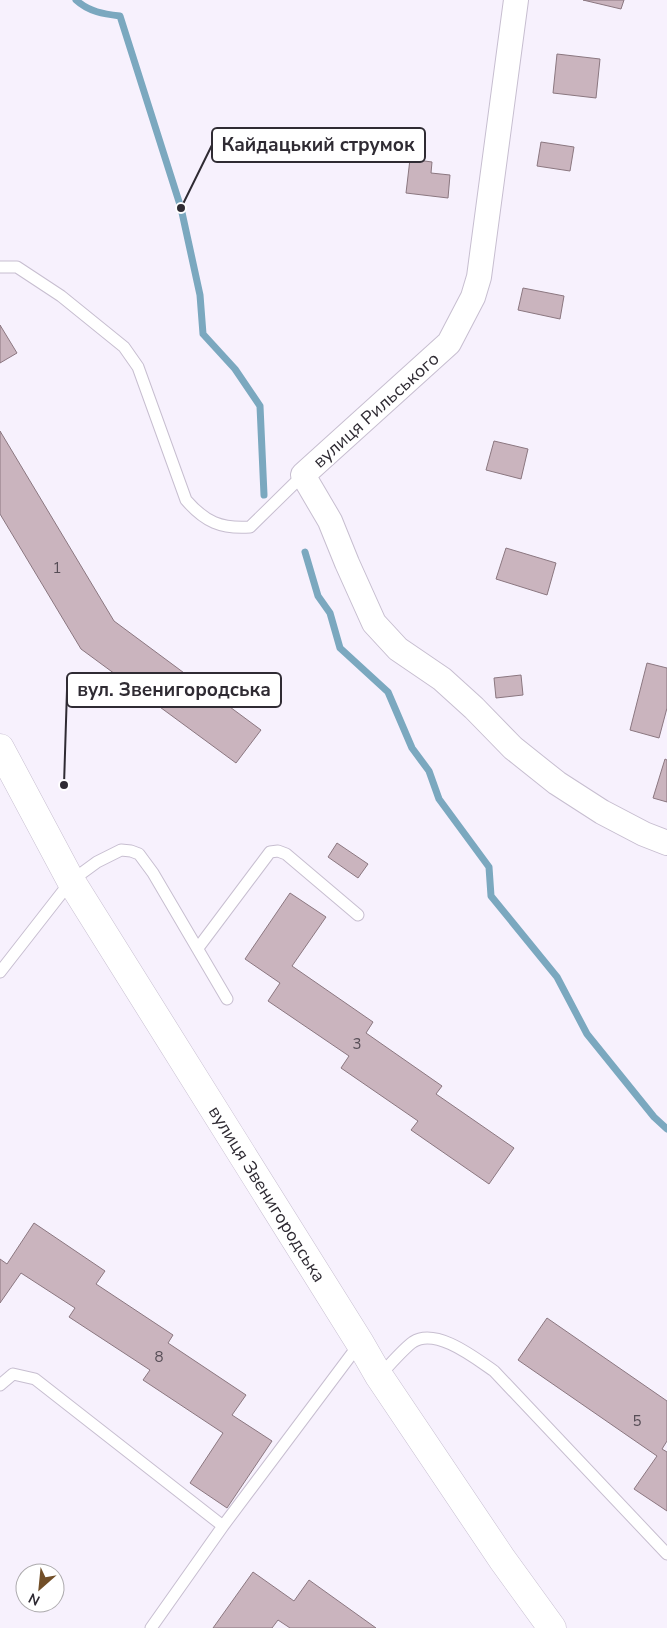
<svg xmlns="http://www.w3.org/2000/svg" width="667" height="1628" font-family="'Nunito Sans',sans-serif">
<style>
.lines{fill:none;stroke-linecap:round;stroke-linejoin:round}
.stream{stroke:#7ba8bf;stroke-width:7}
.building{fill:#cab4be;stroke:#8b7780}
.lane-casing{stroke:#c7bed0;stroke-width:13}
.street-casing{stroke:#c7bed0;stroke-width:26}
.secondary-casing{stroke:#c7bed0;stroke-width:29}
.lane{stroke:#fff;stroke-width:11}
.street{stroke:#fff;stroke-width:24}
.secondary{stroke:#fff;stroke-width:28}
.labels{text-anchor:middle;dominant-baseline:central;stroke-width:4;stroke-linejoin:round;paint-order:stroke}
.number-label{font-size:15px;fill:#564d56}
.street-label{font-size:18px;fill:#2f2b33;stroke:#fff}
.leader{fill:none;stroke:#2f2b33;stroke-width:2}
.callout-dot{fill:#2f2b33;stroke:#fff;stroke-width:2}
.callout{fill:#fff;stroke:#2f2b33;stroke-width:2}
.callout-label{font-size:19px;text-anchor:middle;font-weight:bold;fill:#2f2b33}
</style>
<rect width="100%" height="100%" fill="#f7f1fd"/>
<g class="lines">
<!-- stream -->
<path class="stream" d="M76,0C89,12 104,14 120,16L181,208L200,295L203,334L235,369L260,406L264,495
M305,552L318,596L330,613L340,648L388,692L412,748L429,771L439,799L489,867L491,896L557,977L587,1034L654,1117L667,1129"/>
</g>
<!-- building -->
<path class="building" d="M583,0H624L621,9Z
M557,54L600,59L596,98L553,93Z
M541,142L574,147L570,171L537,166Z
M410,159L432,162L431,173L450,175L448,198L406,193Z
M523,288L564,296L560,319L518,310Z
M0,325L17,353L0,363Z
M0,431L114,621L261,730L236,763L81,649L0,514Z
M494,441L528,449L521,479L486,470Z
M506,548L556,563L547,595L496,579Z
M647,663L667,668V708L659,738L630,730Z
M521,675L523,695L496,698L494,678Z
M665,759L667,760V802L653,798Z
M337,843L368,864L358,878L328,857Z
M290,893L326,917L292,966L373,1022L366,1033L442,1086L436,1094L514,1148L489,1184L411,1130L418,1121L341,1068L349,1056L268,1001L280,983L245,959Z
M34,1223L105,1271L96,1284L173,1335L168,1343L246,1395L232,1415L272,1441L227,1508L190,1483L223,1433L143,1380L150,1370L69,1317L75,1308L21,1273L0,1303V1259L7,1264Z
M547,1318L667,1401V1441L662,1449L667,1452V1511L634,1489L657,1456L518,1360Z
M253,1572L294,1601L309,1580L376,1628H290L278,1620L272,1628H213Z"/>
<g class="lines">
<defs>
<path id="lane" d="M0,267H17L61,296L124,347L138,367L186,500C205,522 221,529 250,527L303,475
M198,948L270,852L278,851L286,854L358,915
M0,972L71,881L97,862L121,850L131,851L139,854L153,873L227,999
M379,1376C388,1367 403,1349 413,1342C436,1327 475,1358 494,1371L667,1554
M0,1385L13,1374L35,1379L223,1526
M151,1628L223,1526L360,1343"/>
<path id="street" d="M516,0L479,277L473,297L449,343L303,475L330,521L347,563L374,623L398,649L442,679L474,708L513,748L557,783L602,812L644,834L667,843"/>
<path id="secondary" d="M0,748L71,881L360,1343L379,1376L502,1559L552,1628"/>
</defs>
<!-- lane casing -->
<use href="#lane" class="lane-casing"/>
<!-- street casing -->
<use href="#street" class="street-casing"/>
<!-- secondary casing -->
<use href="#secondary" class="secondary-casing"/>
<!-- lane -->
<use href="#lane" class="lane"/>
<!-- street -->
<use href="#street" class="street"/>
<!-- secondary -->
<use href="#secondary" class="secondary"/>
</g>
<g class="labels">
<!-- number labels -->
<g class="number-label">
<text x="57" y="568">1</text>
<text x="357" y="1044">3</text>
<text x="159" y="1357">8</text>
<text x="637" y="1421">5</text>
</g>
<!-- street labels -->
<g class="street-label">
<text transform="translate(376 410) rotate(-42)">вулиця Рильського</text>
<text transform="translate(267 1194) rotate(58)">вулиця Звенигородська</text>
</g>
</g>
<!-- callouts -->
<path class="leader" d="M181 208L212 145M64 785L67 690"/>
<g class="callout-dot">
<circle cx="181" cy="208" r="5"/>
<circle cx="64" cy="785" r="5"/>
</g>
<g class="callout">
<rect x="212" y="128" width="213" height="34" rx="5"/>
<rect x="67" y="673" width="214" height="34" rx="5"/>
</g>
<g class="callout-label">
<text x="318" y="151">Кайдацький струмок</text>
<text x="174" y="696">вул. Звенигородська</text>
</g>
<!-- north arrow -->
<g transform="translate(40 1588) rotate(207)"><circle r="24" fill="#ffffff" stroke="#acaaad"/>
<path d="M0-4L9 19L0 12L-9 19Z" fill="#724f28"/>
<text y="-8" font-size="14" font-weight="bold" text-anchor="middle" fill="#2f2b33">N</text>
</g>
</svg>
